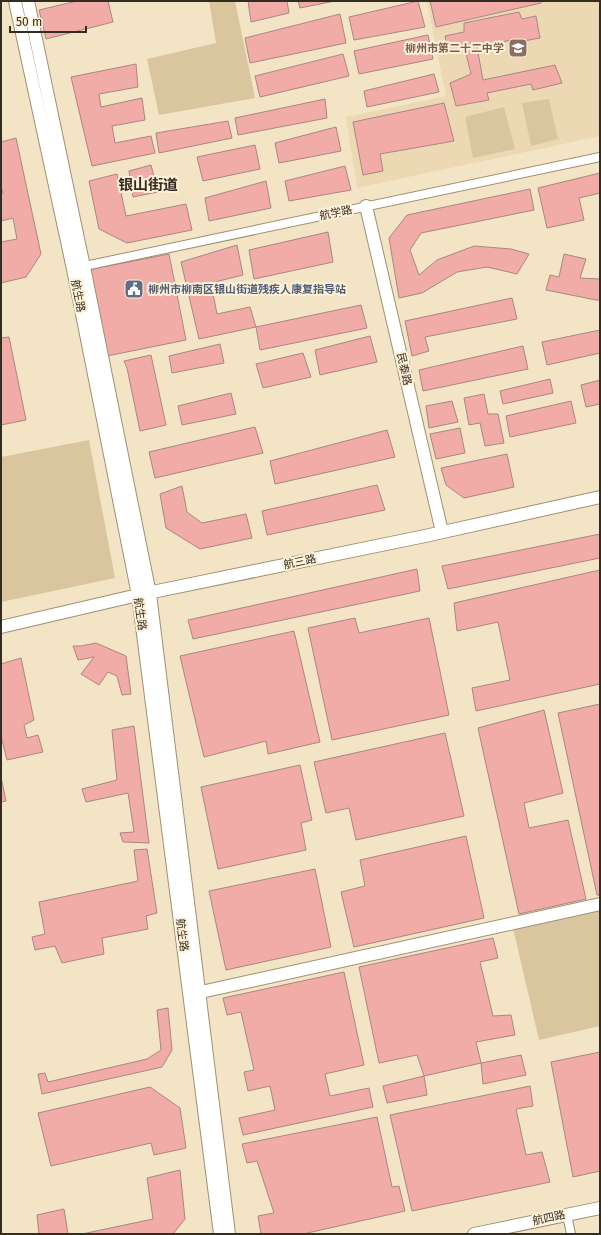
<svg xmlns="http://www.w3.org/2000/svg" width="601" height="1235" font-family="'Fira Sans','Noto Sans SC',sans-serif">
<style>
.built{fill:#ecd9b3}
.green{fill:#dac69e}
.building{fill:#f1aca8;stroke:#aa8684}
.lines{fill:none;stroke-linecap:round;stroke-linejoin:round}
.street-casing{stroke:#9f9073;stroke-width:10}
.secondary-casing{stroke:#9f9073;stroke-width:14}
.street{stroke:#fff;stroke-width:8}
.secondary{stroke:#fff;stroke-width:12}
.labels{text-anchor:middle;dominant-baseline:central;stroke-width:4;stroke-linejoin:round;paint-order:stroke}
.education-label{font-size:11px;font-weight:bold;fill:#785e54;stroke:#fef1d8;text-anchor:end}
.street-label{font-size:11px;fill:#332d21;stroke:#fef1d8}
.service-label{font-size:11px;font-weight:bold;fill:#4e5e75;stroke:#fef1d8;text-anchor:start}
.district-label{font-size:15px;font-weight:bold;fill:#332d21;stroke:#fef1d8}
</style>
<rect width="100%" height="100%" fill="#f3e4c5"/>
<!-- built -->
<path class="built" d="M427,1H600V136L357,188L346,117L446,96Z"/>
<!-- green -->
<path class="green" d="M209,1H235L255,98L159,115L147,59L216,43Z
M549,99L558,139L531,146L522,103Z
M504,107L515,149L473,158L465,117Z
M89,440L115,578L1,602V457Z
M600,909V1026L539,1040L513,928Z"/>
<!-- building -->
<path class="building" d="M77,1H108L113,22L46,39L39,10Z
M248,1H287L289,13L251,22Z
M298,1H335L300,8Z
M418,1L425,27L354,40L349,17Z
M430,1H541V3L436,27Z
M519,12L522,19L536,16L540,38L513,43L512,40L477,47L483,80L555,65L562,83L533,90L531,84L487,93L489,100L456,106L450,83L471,74L465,49L448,52L445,36L464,32V23Z
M340,14L346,43L250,63L245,38Z
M428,35L433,59L359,74L354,51Z
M343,54L349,76L260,97L255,76Z
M136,64L138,87L99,94L101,107L142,98L145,120L112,126L115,143L151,136L155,153L92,166L71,77Z
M434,74L439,92L367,107L364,91Z
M325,99L327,118L238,135L235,118Z
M444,103L454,141L380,154L383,171L363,175L353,122Z
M228,121L232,138L159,153L156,133Z
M336,127L341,151L279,163L275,143Z
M16,138L41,254L26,277L1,283V242L17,239L13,218L1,221V194L3,193L1,186V142Z
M255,145L260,169L203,181L197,157Z
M151,165L158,192L133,197L129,171Z
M345,166L351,190L289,201L285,181Z
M600,173V193L579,198L584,220L547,228L538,188Z
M117,174L126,216L186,204L192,230L127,243L99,229L89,181Z
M266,181L271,208L209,221L205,198Z
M530,189L534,210L421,233L410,250L419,275L437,260L474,246L511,249L529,254L517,274L487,267L457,272L422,293L399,298L389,238L407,215Z
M328,232L333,262L254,279L249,250Z
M237,245L243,275L211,283L217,314L250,307L256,327L199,339L181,262Z
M169,254L186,340L107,356L88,270Z
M564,254L586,259L580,278L600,279V300H596L546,290L550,275L559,277Z
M512,298L517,319L425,337L429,351L412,356L405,321Z
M361,305L367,328L260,350L256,327Z
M600,330V353L547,365L542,342Z
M370,336L377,362L320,375L315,350Z
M9,337L26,420L1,425V338Z
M220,344L224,363L172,373L169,356Z
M523,346L528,369L423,391L419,370Z
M303,353L311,377L263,388L256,364Z
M151,355L166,425L140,431L127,368L124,361Z
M550,379L553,393L503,404L500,391Z
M600,380V404L586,407L581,385Z
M231,393L236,414L182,425L178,406Z
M484,394L488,414H498L504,443L485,446L480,423L469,425L464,398Z
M452,401L458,422L429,428L426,406Z
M571,401L576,423L510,437L506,416Z
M255,427L263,453L155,478L149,452Z
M460,428L465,453L436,459L430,434Z
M387,430L395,457L275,484L270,461Z
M507,454L514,487L464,498L446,485L441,468Z
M377,485L385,510L267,535L262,511Z
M182,486L187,512L202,523L246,514L252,538L200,549L166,528L160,494Z
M600,534V558L448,589L442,566Z
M417,569L420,591L193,639L188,620Z
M600,570V684L476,711L472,688L510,680L498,622L457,631L454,603Z
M355,618L359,633L429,618L449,715L332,740L308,628Z
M294,631L320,742L268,754L266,741L204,757L180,656Z
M96,643L126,656L131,694L122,695L117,676L108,672L99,685L81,674L94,657L78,660L73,646H81Z
M21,658L34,720L24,725L27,738L38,735L43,752L7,760L1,736V664Z
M600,704V895H597L558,713Z
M544,710L563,793L524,803L529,828L568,820L586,899L519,914L478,728Z
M134,726L149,843L123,842L120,833L134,832L128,793L86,802L82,789L117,780L112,730Z
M445,733L464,816L356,840L349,808L326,813L314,762Z
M300,765L312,820L301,823L306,850L218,869L201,787Z
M1,777L6,801L1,802Z
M466,836L484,918L354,947L341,892L365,886L360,860Z
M147,849L157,913L146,916L148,929L102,938L104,954L62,963L55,946L35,950L32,937L45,934L39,902L138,881L134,850Z
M315,869L331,947L226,970L209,891Z
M493,938L498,958L480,962L493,1016L511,1015L515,1035L476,1042L481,1063L424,1076L417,1055L379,1063L359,967Z
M344,972L364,1065L325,1074L330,1096L369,1088L373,1107L243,1135L239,1118L275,1110L270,1086L248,1091L244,1072L254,1070L241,1012L227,1015L223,998Z
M168,1008L172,1050L162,1067L42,1094L38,1074L45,1073L48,1082L147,1059L161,1050L157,1010Z
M600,1052V1171L573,1177L551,1062Z
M521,1055L526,1075L483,1084L481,1063Z
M424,1076L427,1095L387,1103L383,1086Z
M530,1086L533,1106L516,1109L526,1155L542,1152L550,1182L412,1211L390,1115Z
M150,1087L180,1108L186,1148L154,1155L151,1143L51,1166L38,1113Z
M377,1117L392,1187L399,1186L405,1211L303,1234H261L258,1216L274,1213L257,1161L247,1163L242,1144Z
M180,1170L185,1219L173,1234H82L153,1219L147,1178Z
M64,1209L68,1234H39L37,1215Z"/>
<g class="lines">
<defs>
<path id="street" d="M80,267L600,157
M567,1215L571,1234"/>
<path id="secondary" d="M15,1L73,269L138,595L220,1234
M28,1L84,267L150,594L229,1234
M366,206L442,532
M1,627L138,595L425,536L600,497
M192,994L600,904
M474,1234L600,1208"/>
</defs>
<!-- street casing -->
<use href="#street" class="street-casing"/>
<!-- secondary casing -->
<use href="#secondary" class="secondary-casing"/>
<!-- street -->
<use href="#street" class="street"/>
<!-- secondary -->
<use href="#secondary" class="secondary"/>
</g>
<!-- icons -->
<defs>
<symbol id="school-square" viewBox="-11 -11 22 22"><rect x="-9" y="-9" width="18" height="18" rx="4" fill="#8d6e63" stroke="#fef1d8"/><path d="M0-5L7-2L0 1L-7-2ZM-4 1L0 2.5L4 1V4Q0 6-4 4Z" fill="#fff"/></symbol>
<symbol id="civic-square" viewBox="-11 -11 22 22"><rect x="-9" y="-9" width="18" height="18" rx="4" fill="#5c6f8a" stroke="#fef1d8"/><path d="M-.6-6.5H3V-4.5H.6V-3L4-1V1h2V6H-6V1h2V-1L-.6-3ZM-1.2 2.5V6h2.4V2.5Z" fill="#fff"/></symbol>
</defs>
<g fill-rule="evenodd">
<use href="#school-square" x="507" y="37" width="22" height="22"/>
<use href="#civic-square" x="123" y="278" width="22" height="22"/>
</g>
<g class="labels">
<!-- education labels -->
<g class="education-label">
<text x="504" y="48">柳州市第二十二中学</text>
</g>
<!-- street labels -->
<g class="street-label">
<text transform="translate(336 213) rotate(-12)">航学路</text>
<text transform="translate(78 296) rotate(79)">航生路</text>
<text transform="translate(404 369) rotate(77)">民泰路</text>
<text transform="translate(300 562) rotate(-12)">航三路</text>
<text transform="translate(140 614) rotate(82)">航生路</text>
<text transform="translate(182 935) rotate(83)">航生路</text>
<text transform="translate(549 1218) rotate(-12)">航四路</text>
</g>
<!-- service labels -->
<g class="service-label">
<text x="148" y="289">柳州市柳南区银山街道残疾人康复指导站</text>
</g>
<!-- district labels -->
<g class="district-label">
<text x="148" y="185">银山街道</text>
</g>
</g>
<!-- border -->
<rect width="601" height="1235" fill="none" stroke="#332d21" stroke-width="4"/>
<!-- scale -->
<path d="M10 26v6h76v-6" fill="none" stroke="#332d21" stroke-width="2"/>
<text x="16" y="26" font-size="12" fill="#332d21" stroke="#fef1d8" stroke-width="3" paint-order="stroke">50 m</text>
</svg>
